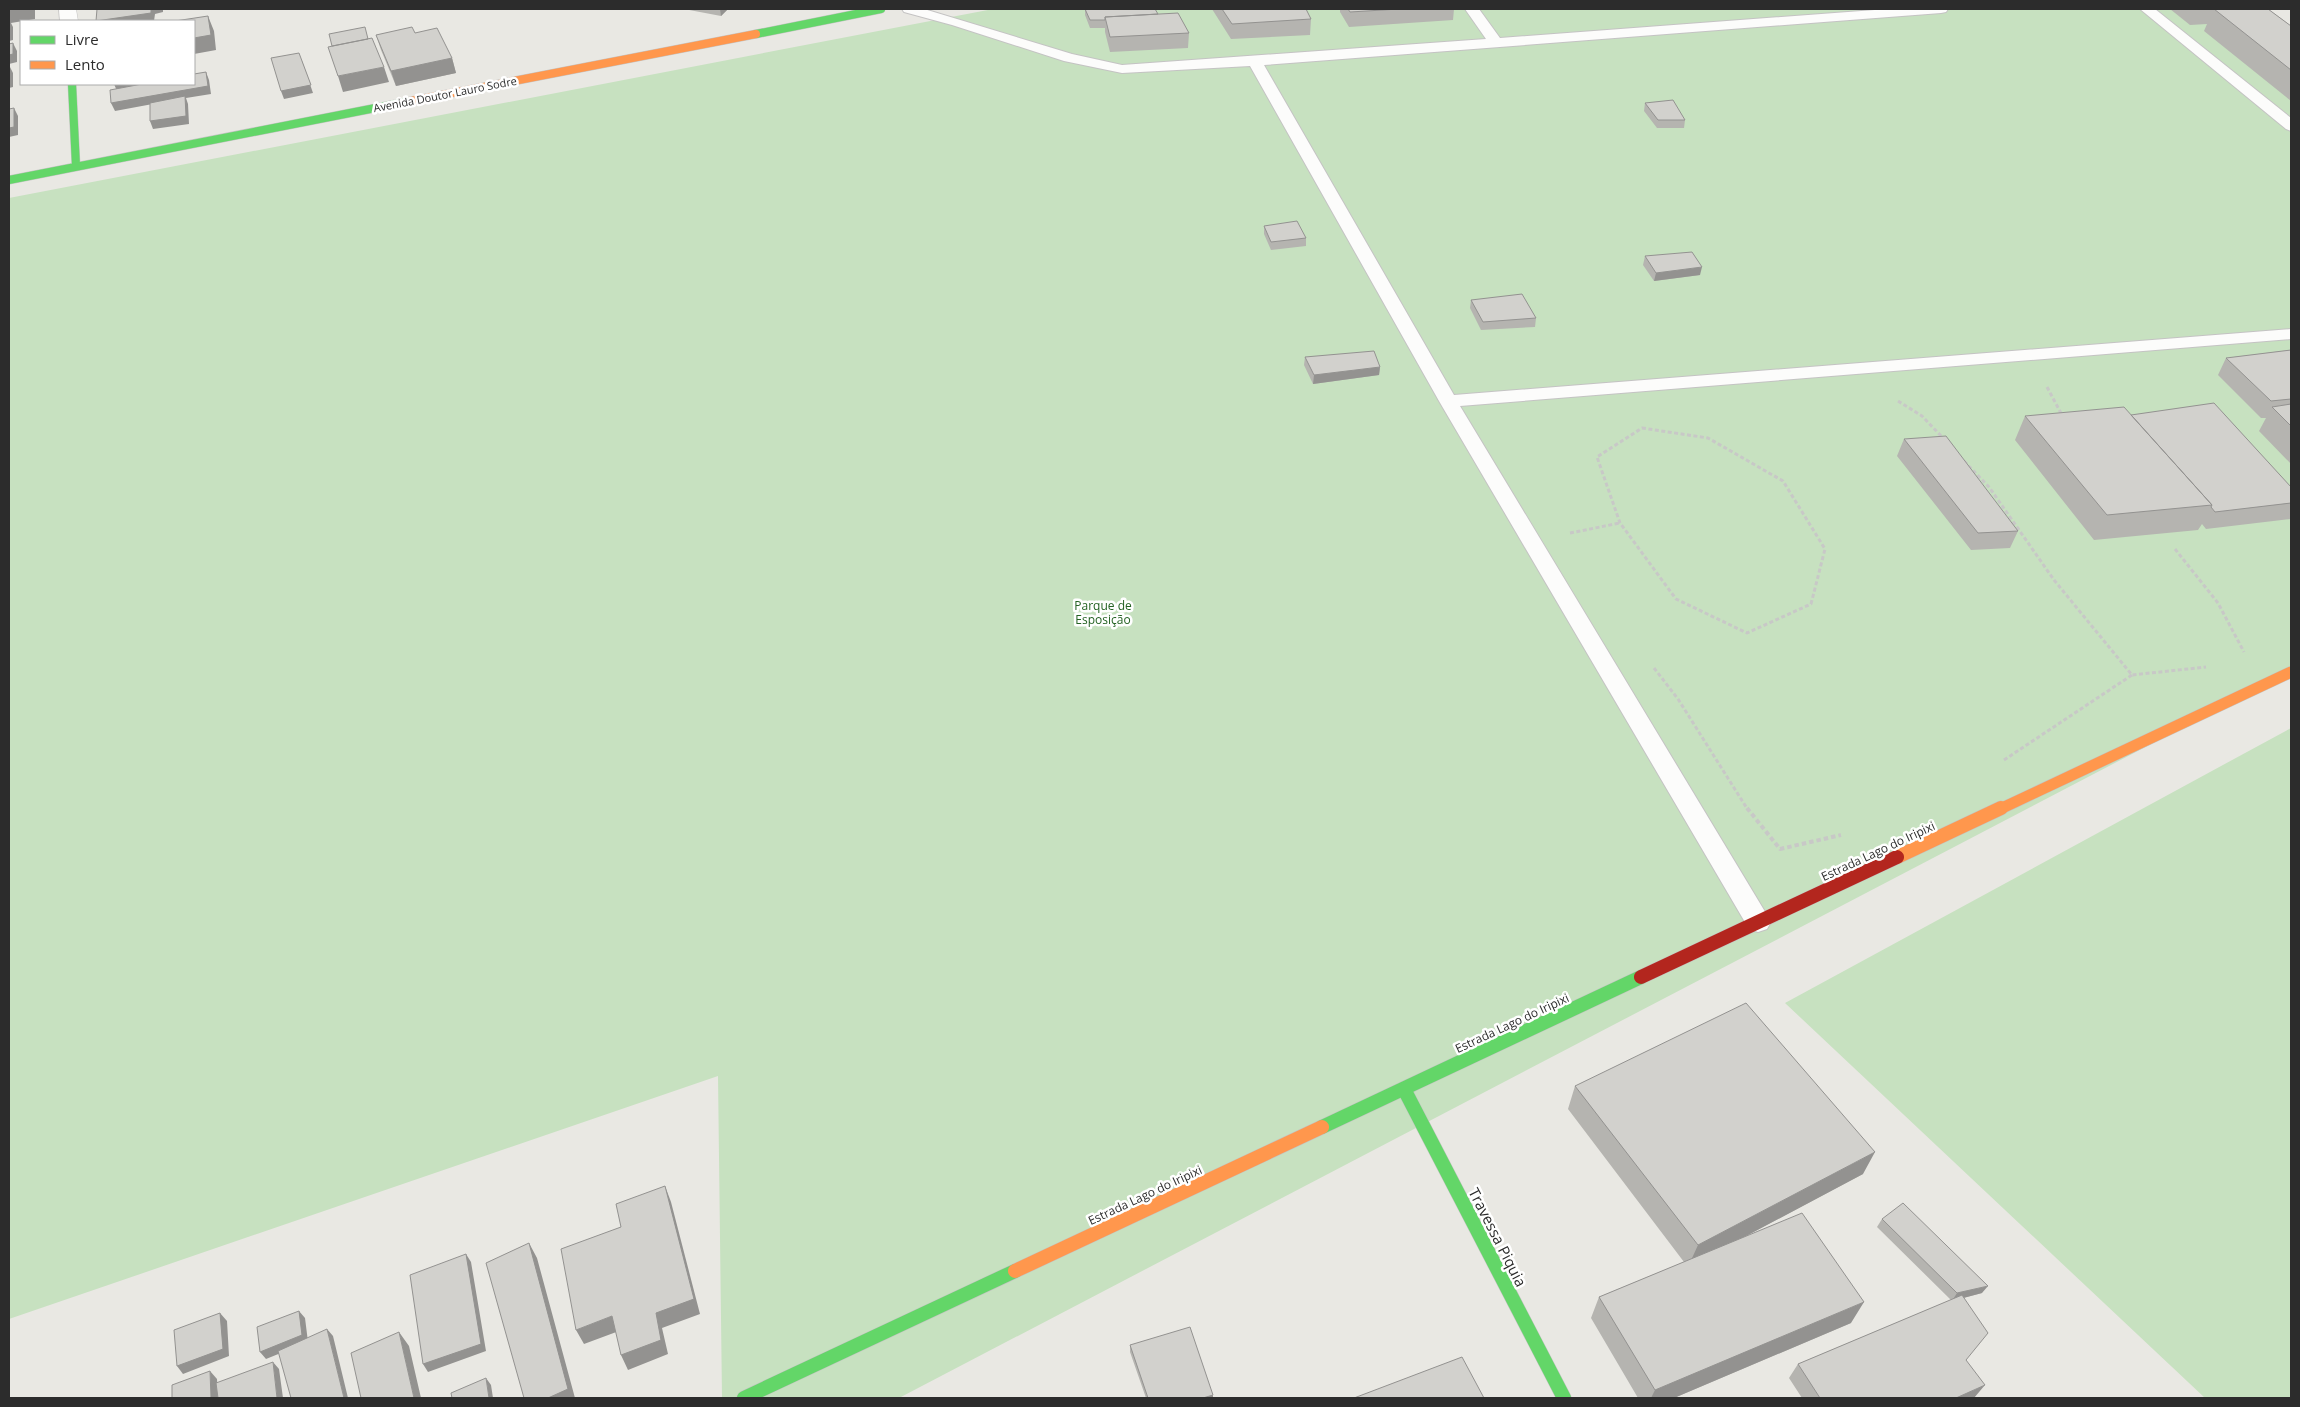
<svg xmlns="http://www.w3.org/2000/svg" width="2300" height="1407" font-family="'Open Sans',sans-serif">
<style>
.green{fill:#c7e1c0}
.lines{fill:none;stroke-linecap:round;stroke-linejoin:round}
.lane-casing{stroke:#c4c3c3;stroke-width:2}
.street-casing{stroke:#c4c3c3;stroke-width:1}
.fast-far1-casing{stroke:#c4c3c3;stroke-width:9}
.fast-casing{stroke:#c4c3c3;stroke-width:15}
.slow-far2-casing{stroke:#c4c3c3;stroke-width:9}
.slow-far1-casing{stroke:#c4c3c3;stroke-width:12}
.slow-casing{stroke:#c4c3c3;stroke-width:15}
.jam-casing{stroke:#c4c3c3;stroke-width:15}
.path-far1{stroke:#c8c8c7;stroke-width:3;stroke-dasharray:4 2.5;stroke-linecap:butt}
.path{stroke:#c8c8c7;stroke-width:4;stroke-dasharray:4.5 3;stroke-linecap:butt}
.lane{fill:#fcfcfb;fill-rule:evenodd}
.street{fill:#fcfcfb;fill-rule:evenodd}
.fast-far1{stroke:#63d668;stroke-width:8}
.fast{stroke:#63d668;stroke-width:14}
.slow-far2{stroke:#ff974d;stroke-width:8}
.slow-far1{stroke:#ff974d;stroke-width:11}
.slow{stroke:#ff974d;stroke-width:14}
.jam{stroke:#b3261e;stroke-width:14}
.wall{fill:#b5b4b0}
.shaded-wall{fill:#939290}
.building{fill:#d2d1cd;stroke:#939290}
.labels{text-anchor:middle;dominant-baseline:central;stroke-width:5;stroke-linejoin:round;paint-order:stroke}
.far-street-label{font-size:11px;fill:#2c2c2c;stroke:#fff}
.park-label{font-size:12px;fill:#246223;stroke:#fff}
.street-label{font-size:12px;fill:#2c2c2c;stroke:#fff}
.near-street-label{font-size:15px;fill:#2c2c2c;stroke:#fff}
</style>
<rect width="100%" height="100%" fill="#e9e8e3"/>
<!-- green -->
<path class="green" d="M993,9H2229L2291,56V671L899,1398H722L718,1076L9,1319V198Z
M2291,728V1398H2205L1785,1003Z"/>
<g class="lines">
<defs>
<path id="lane" d="M902,9H924L1072,54L1122,65L1486,39L1465,9H1479L1500,38L1888,9H1948L1946,12L1941,13L1264,65L1454,395L2291,329V339L1460,406L1767,915L1771,922L1767,929L1758,932L1749,929L1439,401L1250,66L1122,73L1064,61L952,25L904,12Z
M2140,9H2155L2291,118V131L2286,129Z"/>
<path id="street" d="M59,9H76L78,21H60Z"/>
<path id="fast-far1" d="M756,34L881,9
M72,84L76,166
M9,180L411,101"/>
<path id="fast" d="M1404,1089L1564,1398
M1322,1127L1641,977
M744,1398L1015,1271"/>
<path id="slow-far2" d="M411,101L756,34"/>
<path id="slow-far1" d="M1998,810L2291,672"/>
<path id="slow" d="M1897,857L2001,808
M1015,1271L1322,1127"/>
<path id="jam" d="M1641,977L1897,857"/>
</defs>
<!-- lane casing -->
<use href="#lane" class="lane-casing"/>
<!-- street casing -->
<use href="#street" class="street-casing"/>
<!-- fast-far1 casing -->
<use href="#fast-far1" class="fast-far1-casing"/>
<!-- fast casing -->
<use href="#fast" class="fast-casing"/>
<!-- slow-far2 casing -->
<use href="#slow-far2" class="slow-far2-casing"/>
<!-- slow-far1 casing -->
<use href="#slow-far1" class="slow-far1-casing"/>
<!-- slow casing -->
<use href="#slow" class="slow-casing"/>
<!-- jam casing -->
<use href="#jam" class="jam-casing"/>
<!-- path-far1 -->
<path class="path-far1" d="M2047,387L2062,415
M1898,401L1922,416L1943,438
M1642,428L1708,438L1783,481L1825,549L1811,604L1747,633L1676,599L1620,523L1597,457Z
M1964,461L1989,487L2054,580L2132,675L2206,667
M1570,533L1620,523
M2175,549L2218,603L2244,652
M1654,668L1678,699L1748,810
M2004,760L2132,675"/>
<!-- path -->
<path class="path" d="M1747,808L1780,849L1841,835"/>
<!-- lane -->
<use href="#lane" class="lane"/>
<!-- street -->
<use href="#street" class="street"/>
<!-- fast-far1 -->
<use href="#fast-far1" class="fast-far1"/>
<!-- fast -->
<use href="#fast" class="fast"/>
<!-- slow-far2 -->
<use href="#slow-far2" class="slow-far2"/>
<!-- slow-far1 -->
<use href="#slow-far1" class="slow-far1"/>
<!-- slow -->
<use href="#slow" class="slow"/>
<!-- jam -->
<use href="#jam" class="jam"/>
</g>
<!-- wall -->
<path class="wall" d="M684,9H728L721,16Z
M1085,9H1155L1158,14L1189,33L1188,48L1110,52L1105,32V28H1090L1085,15Z
M1212,9H1306L1311,19L1310,35L1231,39Z
M1340,9H1454L1453,20L1349,27L1340,12Z
M2170,9H2268L2291,26V101L2204,31L2207,24L2190,25Z
M415,33L452,58L456,73L396,86L381,50L376,35Z
M1645,103L1685,120L1684,128H1657L1644,111Z
M1264,226L1306,238V246L1271,250L1264,234Z
M1645,256L1700,275L1654,281L1643,265Z
M1471,300L1536,318L1535,327L1481,330L1470,308Z
M2291,350V464L2259,431L2266,418H2261L2218,375L2226,358Z
M1305,357L1380,367L1379,375L1313,384L1304,365Z
M2131,415L2291,487V519L2206,529L2202,524L2198,530L2094,540L2015,440L2025,416Z
M1904,439L2018,531L2010,548L1971,550L1897,456Z
M1575,1086L1863,1174L1744,1237L1851,1323L1674,1398H1638L1591,1318L1599,1297L1684,1262L1568,1109Z
M1882,1219L1982,1293L1963,1298L1966,1360L1974,1398H1802L1789,1378L1798,1364L1951,1300L1877,1227Z
M1130,1345L1213,1395V1398H1146L1130,1352Z"/>
<!-- shaded-wall -->
<path class="shaded-wall" d="M9,9H35V19L11,23L13,27V40L9,41Z
M151,9H163V12L155,14L154,21H96Z
M720,9H728L721,16Z
M208,16L214,31L216,50L194,54V38Z
M13,43L17,51V62L9,64V55Z
M452,58L456,73L396,86L391,71Z
M302,61L313,93L284,99L281,91Z
M9,65L13,73V87L9,88Z
M384,67L389,82L343,92L338,76Z
M206,72L209,80L211,94L186,98L188,104L189,124L153,129L150,121L185,98L115,111L111,103Z
M114,84H154L117,91Z
M14,108L18,116V135L9,137V128Z
M1702,267L1700,275L1654,281L1656,273Z
M1380,367L1379,375L1313,384L1314,375Z
M1875,1152L1863,1174L1688,1267L1698,1245Z
M665,1186L671,1202L700,1314L662,1328L668,1354L628,1370L621,1355L656,1313Z
M529,1243L537,1258L575,1398H548Z
M466,1254L471,1262L486,1351L428,1372L423,1364Z
M1988,1286L1982,1293L1952,1301L1957,1293Z
M1864,1302L1851,1323L1674,1398H1651L1655,1390Z
M299,1311L305,1318L308,1342L266,1359L260,1352Z
M220,1313L227,1321L229,1356L183,1374L177,1366Z
M612,1316L619,1331L584,1344L576,1330Z
M327,1329L333,1336L348,1398H344Z
M399,1332L409,1346L421,1398H414Z
M273,1362L279,1369L283,1398H277Z
M210,1371L217,1379L218,1398H211Z
M486,1378L491,1385L493,1398H489Z
M1985,1385L1974,1398H1956Z
M1213,1395V1398H1203Z"/>
<!-- building -->
<path class="building" d="M97,9H151V13L96,21Z
M1085,9H1155L1158,14L1105,17V20H1090Z
M1222,9H1306L1311,19L1232,24Z
M1348,9H1399L1350,12Z
M2214,9H2268L2291,26V70Z
M1178,13L1189,33L1110,37L1105,17Z
M208,16L211,35L194,38V21H175Z
M365,27L368,39L332,46L329,34Z
M412,27L415,33L437,28L452,58L391,71L376,35Z
M372,38L384,67L338,76L328,47Z
M13,43V54L9,55V44Z
M299,53L311,85L281,91L271,58Z
M206,72L208,86L111,103L110,90L142,84H194V74Z
M185,96L186,116L150,121V103Z
M1673,100L1685,120H1658L1645,103Z
M14,108V127L9,128V109Z
M1297,221L1306,238L1271,242L1264,226Z
M1692,252L1702,267L1656,273L1645,256Z
M1522,294L1536,318L1483,322L1471,300Z
M2291,350V399L2271,401L2226,358Z
M1374,351L1380,367L1314,375L1305,357Z
M2214,403L2291,487V503L2215,512L2211,507L2212,505L2131,415Z
M2291,404V426L2272,407Z
M2124,407L2212,505L2107,515L2025,416Z
M1946,436L2018,531L1978,533L1904,439Z
M1746,1003L1875,1152L1698,1245L1575,1086Z
M665,1186L694,1299L656,1313L661,1340L621,1355L612,1316L576,1330L561,1249L621,1227L616,1204Z
M1903,1203L1988,1286L1957,1293L1882,1219Z
M1802,1213L1864,1302L1655,1390L1599,1297Z
M529,1243L568,1389L548,1398H524L486,1263Z
M466,1254L481,1344L423,1364L410,1275Z
M1962,1295L1988,1333L1966,1360L1985,1385L1956,1398H1820L1798,1364Z
M299,1311L302,1335L260,1352L257,1327Z
M220,1313L223,1349L177,1366L174,1330Z
M1190,1327L1213,1395L1203,1398H1148L1130,1345Z
M327,1329L344,1398H291L278,1351Z
M399,1332L414,1398H359H361L351,1353Z
M1462,1357L1484,1398H1354Z
M273,1362L277,1398H218L216,1383Z
M210,1371L211,1398H172V1385Z
M486,1378L489,1398H452L451,1393Z"/>
<g class="labels">
<!-- far-street labels -->
<g class="far-street-label">
<text transform="translate(445 94) rotate(-11)">Avenida Doutor Lauro Sodre</text>
</g>
<!-- park labels -->
<g class="park-label">
<text x="1103" y="605">Parque de<tspan x="1103" dy="14">Esposição</tspan></text>
</g>
<!-- street labels -->
<g class="street-label">
<text transform="translate(1878 851) rotate(-25)">Estrada Lago do Iripixi</text>
<text transform="translate(1512 1023) rotate(-25)">Estrada Lago do Iripixi</text>
<text transform="translate(1145 1195) rotate(-25)">Estrada Lago do Iripixi</text>
</g>
<!-- near-street labels -->
<g class="near-street-label">
<text transform="translate(1498 1237) rotate(63)">Travessa Piquia</text>
</g>
</g>
<!-- border -->
<rect width="2300" height="1407" fill="none" stroke="#2c2c2c" stroke-width="20"/>
<!-- legend -->
<rect x="20" y="20" width="175" height="65" fill="#ffffff" stroke="#ababab"/>
<rect x="30" y="36" width="25" height="8" fill="#63d668" stroke="#ababab"/>
<text x="65" y="45" font-size="15" fill="#2c2c2c">Livre</text>
<rect x="30" y="61" width="25" height="8" fill="#ff974d" stroke="#ababab"/>
<text x="65" y="70" font-size="15" fill="#2c2c2c">Lento</text>
</svg>
